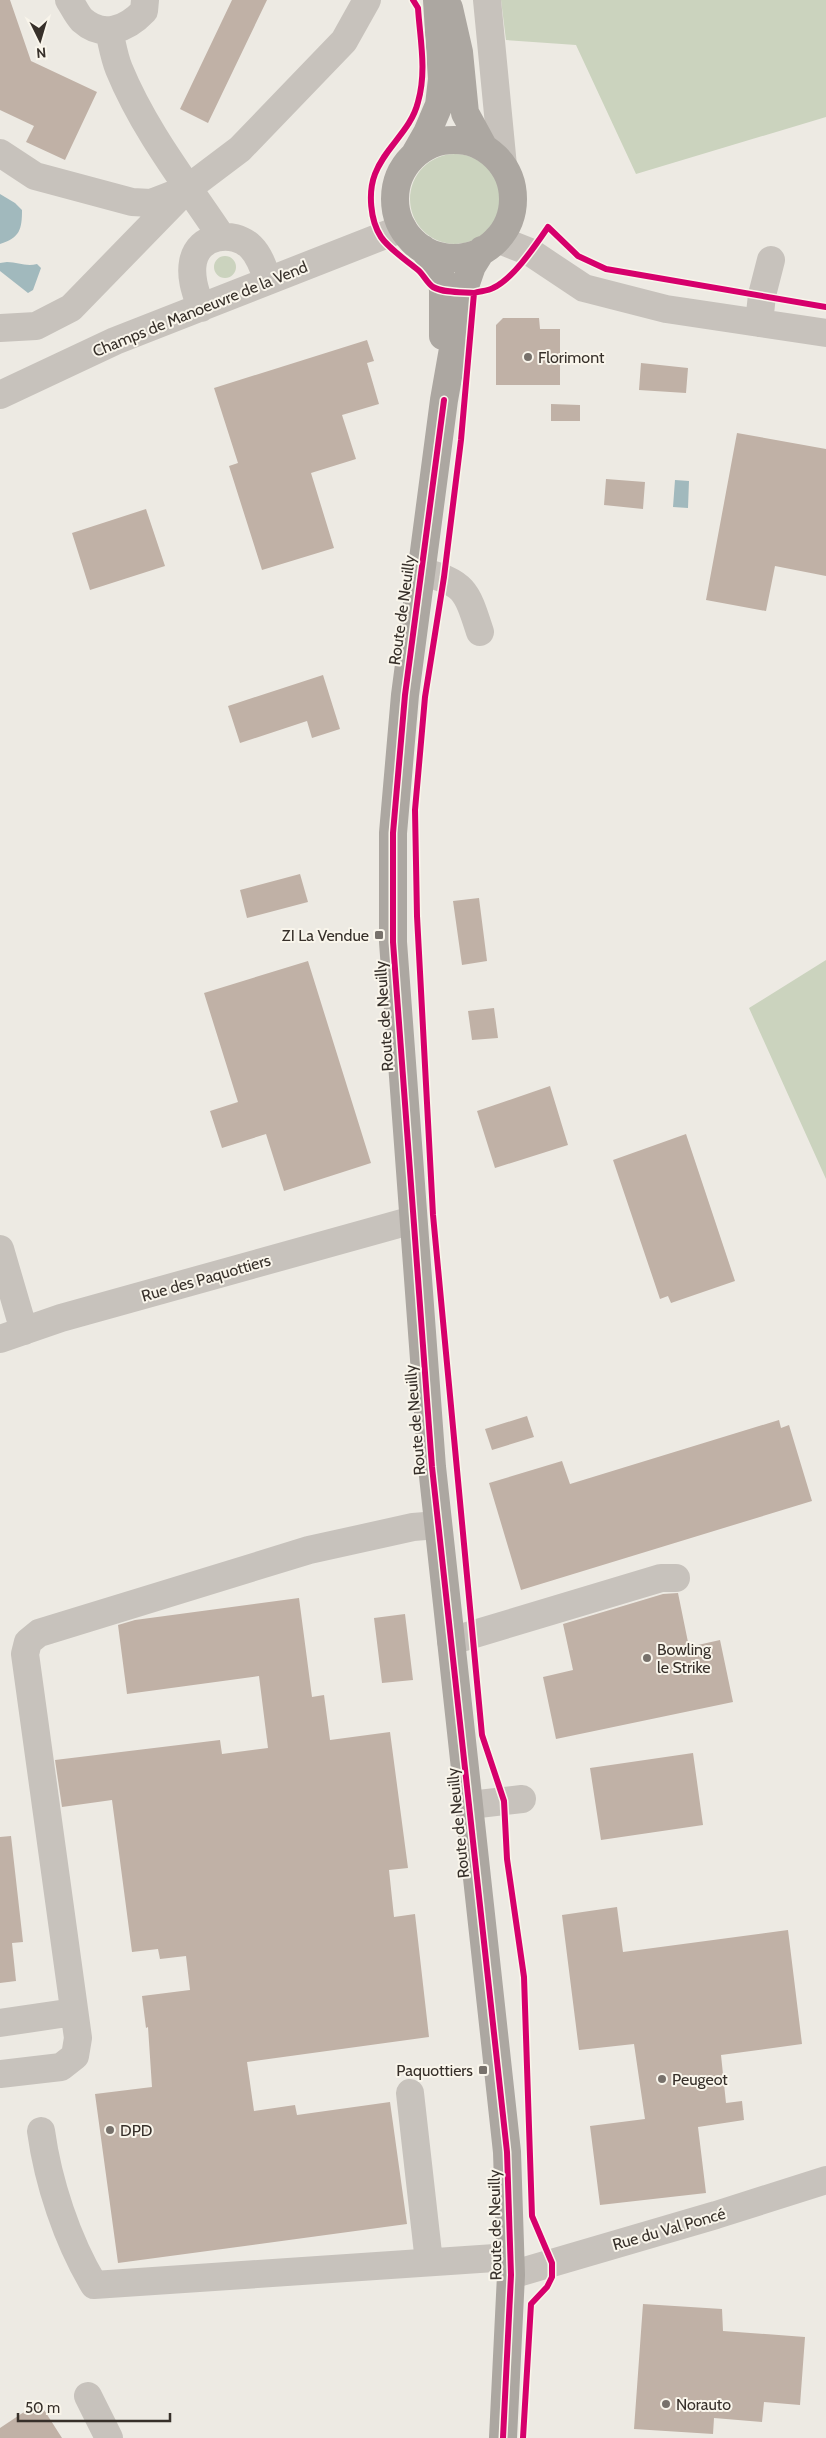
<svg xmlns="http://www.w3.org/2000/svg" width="826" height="2438" font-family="Cabin,sans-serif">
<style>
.green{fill:#cbd3be}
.water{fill:#a1b9bd}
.building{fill:#c0b1a6}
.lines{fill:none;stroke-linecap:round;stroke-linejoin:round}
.minor{stroke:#c7c2bc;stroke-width:28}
.major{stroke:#aca7a1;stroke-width:28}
.cycleway-casing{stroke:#f9f5eb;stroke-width:9}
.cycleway{stroke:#d6006c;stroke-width:6}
.poi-dot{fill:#77716b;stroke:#f9f5eb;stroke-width:2}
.labels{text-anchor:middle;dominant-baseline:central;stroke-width:4;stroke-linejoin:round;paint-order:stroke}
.street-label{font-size:16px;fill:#37302a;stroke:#f9f5eb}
.poi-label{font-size:16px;fill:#37302a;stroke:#f9f5eb;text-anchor:start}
</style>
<rect width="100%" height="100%" fill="#edeae3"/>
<!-- green -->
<path class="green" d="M501,0H826V117L636,174L576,45L506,40Z
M410 199a45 45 0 1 1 90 0a45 45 0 1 1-90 0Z
M214 267a11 11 0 1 1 22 0a11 11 0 1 1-22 0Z
M826,960V1179L749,1008Z"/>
<!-- water -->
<path class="water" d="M0,194L15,203L22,210C22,229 20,238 0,244Z
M7,262C18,262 26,267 37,264L41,268L33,290L28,293L0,271V263Z
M675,480L689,481L688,508L673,507Z"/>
<!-- building -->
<path class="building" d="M0,0H10L31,61L97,92L65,160L26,142L34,126L0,110Z
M232,0H267L208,123L180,109Z
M503,318H539L540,329H560V385H496V325Z
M367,340L374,361L367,363L379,404L342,415L356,459L311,473L334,548L262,570L229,466L238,463L214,388Z
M641,363L688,368L686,393L639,390Z
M551,404L580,405V421H551Z
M737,433L826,449V576L775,566L766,611L706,600Z
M606,479L645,482L643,509L604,505Z
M146,509L165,566L90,590L72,533Z
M323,675L340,729L312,738L307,721L240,743L228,706Z
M300,874L308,902L247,918L240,890Z
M479,898L487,961L462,965L453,901Z
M308,961L371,1163L284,1191L266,1134L222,1148L210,1111L238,1102L204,993Z
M494,1008L498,1038L472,1040L468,1011Z
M550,1086L568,1145L495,1168L477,1111Z
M686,1134L735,1281L671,1303L668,1296L660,1299L613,1160Z
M527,1416L534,1437L492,1450L485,1429Z
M779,1420L781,1428L789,1425L812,1501L521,1590L489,1483L562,1461L570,1484Z
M678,1593L689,1647L720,1640L733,1702L556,1739L543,1677L573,1670L563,1624L663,1594Z
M299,1598L312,1697L324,1695L330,1740L390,1732L408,1868L389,1870L394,1917L415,1914L429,2037L247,2062L254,2111L295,2105L297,2115L390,2102L407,2224L118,2263L95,2094L152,2087L148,2027L146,2028L142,1996L190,1990L186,1956L160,1959L158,1949L132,1952L112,1800L62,1807L55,1760L220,1740L222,1754L268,1748L259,1676L127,1694L118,1625L135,1620Z
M405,1614L413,1680L382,1683L374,1618Z
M693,1753L703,1825L601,1840L590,1768Z
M11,1836L23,1942L12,1943L16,1981L0,1983V1837Z
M617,1907L623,1952L788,1930L802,2044L721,2055L726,2103L742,2101L744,2120L698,2127L706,2193L600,2205L590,2126L645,2119L634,2044L579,2050L562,1915Z
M643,2304L722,2309L723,2331L805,2337L800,2405L764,2402L762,2422L714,2418L713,2434L634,2429Z
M39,2402L62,2438H0V2428Z"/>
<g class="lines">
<!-- minor -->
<path class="minor" d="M69,0C73,6 77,15 82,20C103,39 127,29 144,11L145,0
M487,0L503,166
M109,31C112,43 114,57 119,69C144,130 185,182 221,236
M0,153L35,176L132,202L151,203L187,189L240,149L344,41L367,0
M497,239L530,252L584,288L666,309L826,333
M201,308C196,293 190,278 193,262C198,235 233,229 251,247C260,256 264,269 268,281
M759,323L762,295L771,260
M0,328L36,326L71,308L181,195
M0,395L115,341L403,228
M422,572C465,582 467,592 480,632
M0,1249L24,1331
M0,1339L61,1318L413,1220
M451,1641L661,1578H676
M470,1805L522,1799
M0,2023L74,2012
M0,2074L61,2067L75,2056L78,2038L25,1654L28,1642L39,1633L309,1550L413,1527L438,1525
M410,2093L429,2262
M41,2131C48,2182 67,2240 94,2285L510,2257
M511,2275L716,2215L826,2180
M88,2396L109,2438"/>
<!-- major -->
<path class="major" d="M449,8L459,52L465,113L484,148
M395 199a59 59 0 1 1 118 0a59 59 0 1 1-118 0Z
M415,154L427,133L439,105L442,79L437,0
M423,249L440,270L443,290V336
M482,250L472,266L463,292L444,400L405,695L393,833V942L432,1467L507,2152L511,2275L503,2438"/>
<defs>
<path id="cycleway" d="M413,0L418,8C420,39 427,71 418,102C411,131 385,147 375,174C368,192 370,220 381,237C389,249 406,260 418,270C423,274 427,283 433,287C444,293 461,292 474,293
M444,400L405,695L393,833V942L432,1467L507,2152L511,2275L503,2438
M523,2438L531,2304L547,2287L552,2277V2263L532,2216L524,1977L507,1859L504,1801L482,1735L433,1215L417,916L415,810L425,697L444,577L461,440L474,293C480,291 488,291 493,288C513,279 535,246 548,227L578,256L606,269L826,307"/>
</defs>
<!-- cycleway casing -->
<use href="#cycleway" class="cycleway-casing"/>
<!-- cycleway -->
<use href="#cycleway" class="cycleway"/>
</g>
<!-- markers -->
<g class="poi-dot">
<circle cx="528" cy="357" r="5"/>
<rect x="374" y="930" width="10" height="10" rx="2.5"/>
<circle cx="647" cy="1658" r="5"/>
<rect x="478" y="2065" width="10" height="10" rx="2.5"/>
<circle cx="662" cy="2079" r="5"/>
<circle cx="110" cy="2130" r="5"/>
<circle cx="666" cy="2404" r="5"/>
</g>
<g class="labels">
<!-- street labels -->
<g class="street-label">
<text transform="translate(200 309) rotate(-22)">Champs de Manoeuvre de la Vend</text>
<text transform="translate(402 610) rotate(-82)">Route de Neuilly</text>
<text transform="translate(384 1016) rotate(-94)">Route de Neuilly</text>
<text transform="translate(206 1278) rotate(-16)">Rue des Paquottiers</text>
<text transform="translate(415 1420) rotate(-95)">Route de Neuilly</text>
<text transform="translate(458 1823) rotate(-96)">Route de Neuilly</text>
<text transform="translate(495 2225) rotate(-91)">Route de Neuilly</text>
<text transform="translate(669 2229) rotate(-16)">Rue du Val Poncé</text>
</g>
<!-- poi labels -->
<g class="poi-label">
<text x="538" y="357">Florimont</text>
<text x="369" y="935" text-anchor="end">ZI La Vendue</text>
<text x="657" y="1649">Bowling<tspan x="657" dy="18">le Strike</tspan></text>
<text x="473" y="2070" text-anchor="end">Paquottiers</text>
<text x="672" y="2079">Peugeot</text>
<text x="120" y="2130">DPD</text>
<text x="676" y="2404">Norauto</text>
</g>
</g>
<!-- north arrow -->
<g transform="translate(40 40) rotate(175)" stroke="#f9f5eb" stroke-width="4" paint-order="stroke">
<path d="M0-4L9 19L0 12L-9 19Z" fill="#37302a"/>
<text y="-8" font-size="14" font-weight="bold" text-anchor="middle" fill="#37302a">N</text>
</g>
<!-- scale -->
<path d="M18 2413v8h152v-8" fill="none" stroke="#37302a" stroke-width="2.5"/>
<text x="25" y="2413" font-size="15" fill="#37302a" stroke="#f9f5eb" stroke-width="4" paint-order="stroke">50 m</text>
</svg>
